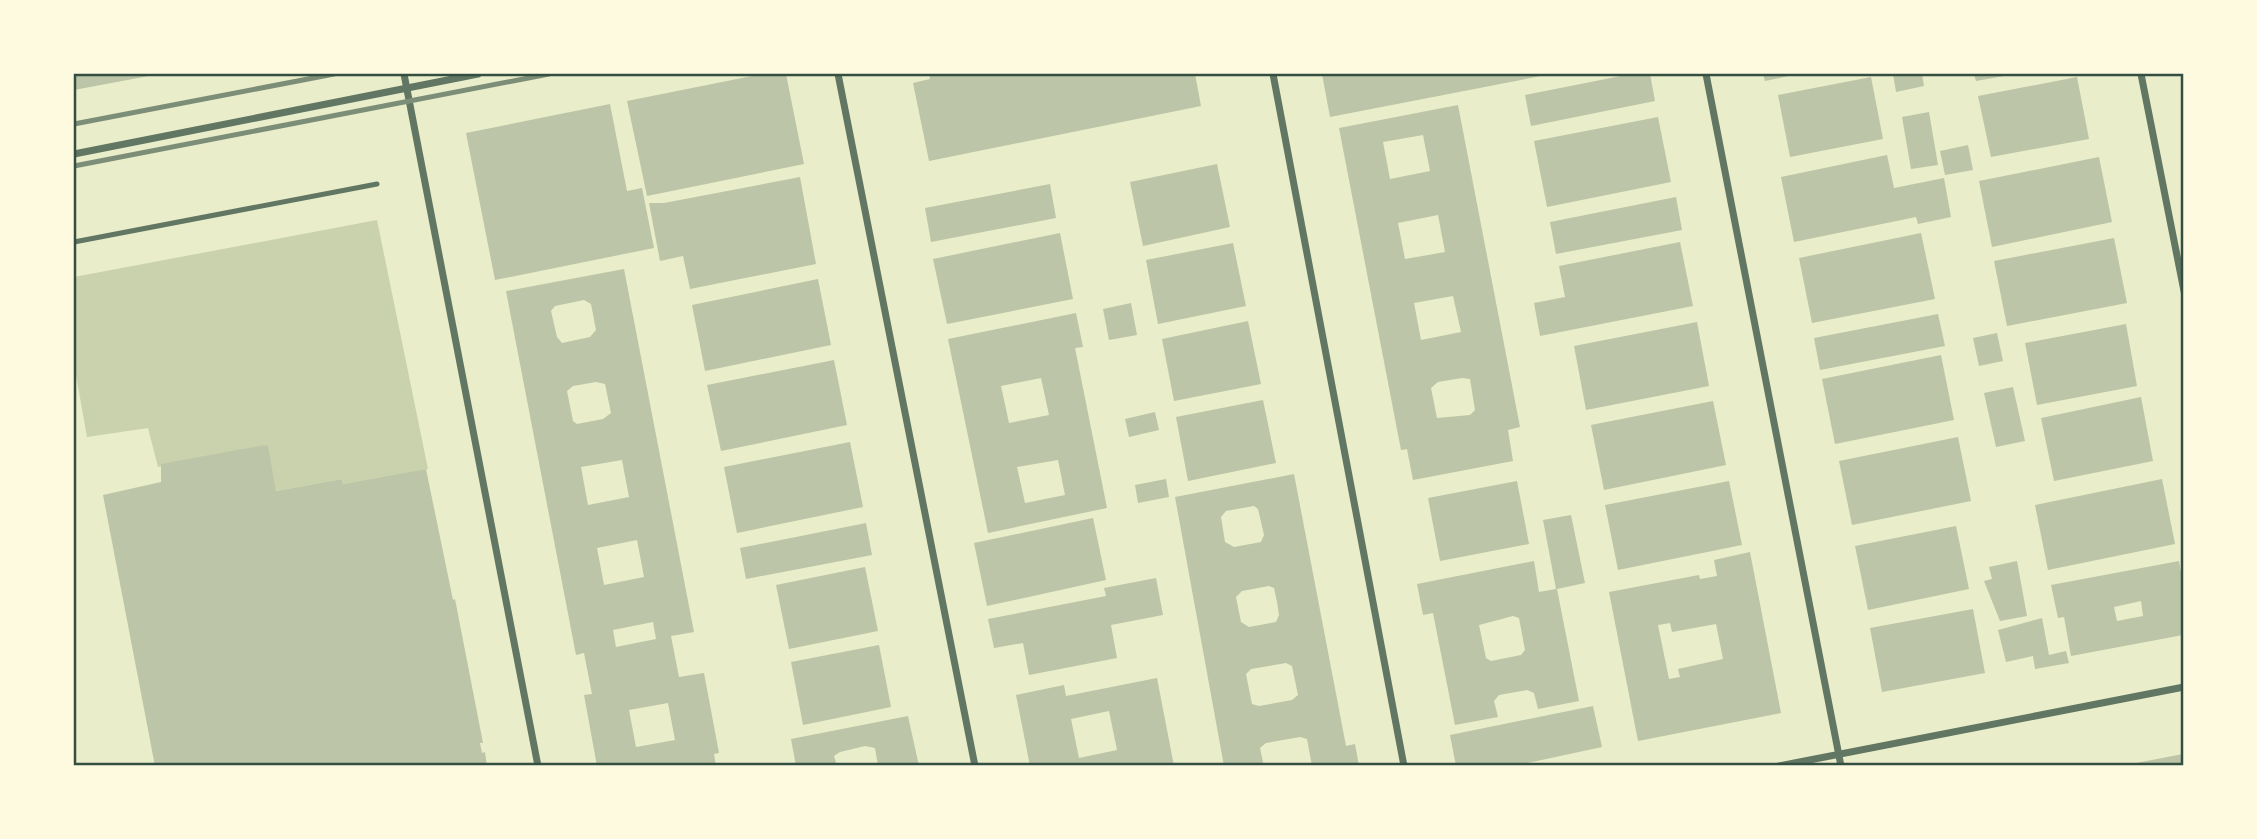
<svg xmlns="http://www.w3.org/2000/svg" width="2257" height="839" font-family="'Asap Condensed',sans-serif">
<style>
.green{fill:#cad2ad}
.building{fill:#bcc5a7;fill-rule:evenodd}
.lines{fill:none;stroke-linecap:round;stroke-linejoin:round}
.service{stroke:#617663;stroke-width:5}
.minor{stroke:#617663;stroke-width:7}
.rail{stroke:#7c8e77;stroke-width:5}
.neatline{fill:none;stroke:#344e41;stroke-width:2.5}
</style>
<rect width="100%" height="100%" fill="#e9edc9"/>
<!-- green -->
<path class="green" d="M377,220L428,469L343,484L342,479L276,491L264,445L158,467L148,428L87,437L74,364V277Z"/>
<!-- building -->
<path class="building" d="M74,74H154V75L74,90Z
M762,74H786L804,164L647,196L627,101Z
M929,74H1195L1201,106L929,161L913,83L930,79Z
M1322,74H1546V75L1330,117Z
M1631,74H1650L1655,101L1531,126L1525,95Z
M1763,74H1794V75L1765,81Z
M1893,74H1922L1924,86L1896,92Z
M1974,74H2009L2010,75L1976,81Z
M1871,77L1883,139L1790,157L1778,95Z
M2077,77L2089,139L1991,157L1978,96Z
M610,104L627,191L642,188L654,248L495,280L466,133Z
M1458,105L1520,427L1508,430L1513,461L1413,480L1407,449L1401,450L1339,128ZM1423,135L1430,171L1390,179L1383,142ZM1438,215L1445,252L1405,259L1398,223ZM1453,296L1461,332L1421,340L1414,303ZM1462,378L1470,379L1475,410L1470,415L1437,418L1431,388L1438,382Z
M1929,112L1938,165L1911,169L1902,117Z
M1658,117L1671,182L1547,207L1534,141Z
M1968,145L1973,170L1945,175L1940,151Z
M1887,155L1894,188L1944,178L1951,217L1918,224L1916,217L1794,242L1781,177Z
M2099,157L2112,222L1992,247L1979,181Z
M1217,164L1230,227L1143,246L1130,182Z
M800,177L816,264L690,289L683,256L660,261L649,203H664Z
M1050,184L1056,218L931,242L925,208Z
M1676,197L1682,230L1556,254L1550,222Z
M1060,233L1073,299L947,324L933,259Z
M1921,233L1935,299L1812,323L1799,258Z
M2114,238L2127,303L2007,326L1994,261Z
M1680,242L1693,306L1540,336L1534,303L1565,297L1559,266Z
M1233,243L1246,306L1158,324L1146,260Z
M624,269L694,632L671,636L679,677L704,673L719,753L714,754L716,766H597L584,695L592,694L584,653L576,655L506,291ZM584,300L591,304L596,330L590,337L562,343L557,337L551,311L555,306ZM596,382L605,384L611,413L603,419L577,424L573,421L567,391L573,386ZM622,460L629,497L588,505L581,467ZM637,540L644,577L604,585L597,548ZM653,622L656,639L616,647L613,630ZM668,703L675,740L636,747L629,710Z
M818,279L831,345L705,371L692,305Z
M1131,303L1137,335L1109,340L1103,309Z
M1076,313L1083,347L1075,348L1107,508L988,533L948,339ZM1041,378L1049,415L1009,423L1001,386ZM1058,460L1065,495L1025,503L1017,467Z
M1938,314L1945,346L1820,370L1814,338Z
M1248,321L1261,384L1174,401L1162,339Z
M1697,322L1709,386L1586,410L1574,346Z
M2126,324L2137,386L2037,405L2025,343Z
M1997,333L2003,361L1979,366L1973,338Z
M1941,355L1954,420L1835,444L1822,379Z
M834,360L847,425L721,451L707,385Z
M2013,387L2025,441L1996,447L1984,393Z
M2141,397L2153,461L2054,481L2041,418Z
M1263,400L1276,463L1188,481L1176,417Z
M1713,401L1726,465L1604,490L1591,425Z
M1155,412L1159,430L1129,437L1125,419Z
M1958,437L1971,501L1852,525L1839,461Z
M850,442L863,507L737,533L724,467Z
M264,445L268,446L276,491L342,479L343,484L426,469L453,600L455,599L483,743H480L482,753L485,752L487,766H155L103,495L161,482V464Z
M1294,474L1346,746L1355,744L1359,766H1312L1307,739L1300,737L1266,743L1260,748L1263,762L1259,766H1224L1175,497ZM1254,506L1258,509L1264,535L1261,542L1234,547L1225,542L1221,517L1226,511ZM1269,586L1274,588L1277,602L1279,615L1276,622L1249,627L1241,622L1236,597L1242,591ZM1286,663L1292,666L1298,695L1292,700L1259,706L1252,704L1246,674L1251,669Z
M1166,479L1169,497L1138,503L1135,485Z
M2162,479L2175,544L2048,570L2035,505Z
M1517,481L1529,544L1440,561L1428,498Z
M1729,481L1742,545L1618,570L1605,505Z
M1571,515L1585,583L1557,589L1579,701L1538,709L1534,693L1527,690L1499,695L1494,701L1498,717L1455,725L1433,613L1423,615L1417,584L1534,561L1539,592L1556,589L1543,520ZM1513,616L1519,618L1525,650L1521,655L1491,661L1486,658L1479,625Z
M1093,518L1106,580L987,606L974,543Z
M866,523L872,555L746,579L740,548Z
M1956,526L1969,589L1868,610L1855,546Z
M1750,552L1781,713L1638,741L1609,592L1699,575L1700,579L1717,576L1714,560ZM1670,623L1672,632L1716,624L1723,659L1678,669L1680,677L1669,679L1658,625Z
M2017,561L2027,616L2000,621L1984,581L1992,579L1989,567Z
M2179,561L2183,584V635L2071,656L2064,617L2058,618L2051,585ZM2141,601L2143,616L2117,621L2114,607Z
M865,567L878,631L789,649L776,585Z
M1156,578L1163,615L1111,625L1117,658L1029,675L1023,643L994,648L988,619L1106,596L1104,588Z
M1973,609L1985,673L1882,692L1870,628Z
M2042,618L2049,655L2066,651L2069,663L2035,669L2033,656L2006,662L1998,630Z
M879,645L891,707L803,725L791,662Z
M1157,678L1174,766H1030L1016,695L1064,685L1066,696ZM1109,711L1117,750L1079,758L1071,719Z
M1593,706L1602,747L1513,766H1456L1450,735Z
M908,716L919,766H878L875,748L865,746L840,752L834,756L837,766H796L791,739Z
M2183,754V766H2131V764Z"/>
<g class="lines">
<!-- service -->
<path class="service" d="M74,242L377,184"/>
<!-- minor -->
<path class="minor" d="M404,74L538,766
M838,74L975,766
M1273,74L1404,766
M1706,74L1841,766
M2141,74L2184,291
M74,154L478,74
M1779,766L2184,687"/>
<!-- rail -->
<path class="rail" d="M74,124L334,74
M74,166L549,74"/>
</g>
<!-- border -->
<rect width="2257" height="839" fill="none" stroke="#fefae0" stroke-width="150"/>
<rect x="75" y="75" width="2107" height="689" class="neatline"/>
</svg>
